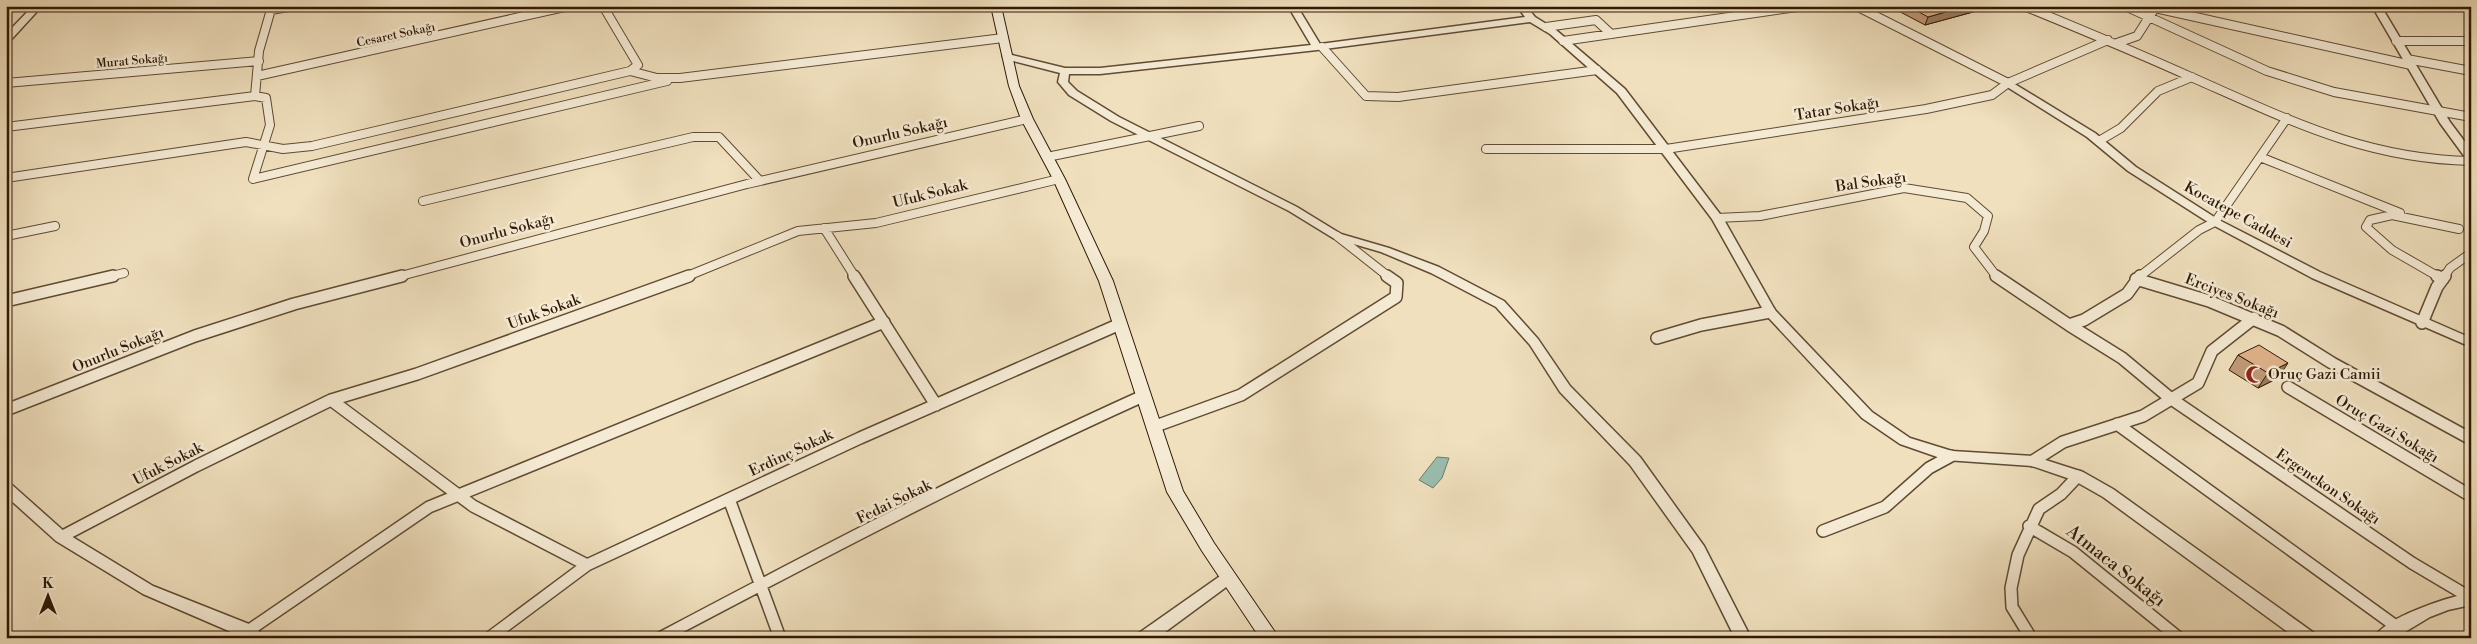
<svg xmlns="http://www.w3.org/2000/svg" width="2477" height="644" font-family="'Libre Bodoni',serif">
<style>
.water{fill:#9abdaf;stroke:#707b6b}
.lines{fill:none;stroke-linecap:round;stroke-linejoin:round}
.minor-far1-casing{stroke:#604b32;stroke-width:10}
.minor-casing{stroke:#604b32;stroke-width:14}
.tertiary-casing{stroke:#604b32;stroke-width:3}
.secondary-casing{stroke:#301904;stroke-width:2}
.minor-far1{stroke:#f5ebd5;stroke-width:8}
.minor{stroke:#f5ebd5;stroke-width:11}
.tertiary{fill:#f5ebd5;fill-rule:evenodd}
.secondary{fill:#f5ebd5;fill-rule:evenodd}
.wall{fill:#c09977;stroke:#301904}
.shaded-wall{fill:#9c7d61;stroke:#301904}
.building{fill:#dfb28a;stroke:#301904}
.labels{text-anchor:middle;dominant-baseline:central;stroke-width:5;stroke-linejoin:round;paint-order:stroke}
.far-street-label{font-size:12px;fill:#301904;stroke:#f5ebd5}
.street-label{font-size:15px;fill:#301904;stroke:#f5ebd5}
.poi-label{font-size:15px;fill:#301904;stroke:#f5ebd5;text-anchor:start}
.near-street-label{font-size:18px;fill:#301904;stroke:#f5ebd5}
</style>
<rect width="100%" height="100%" fill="#f0e0be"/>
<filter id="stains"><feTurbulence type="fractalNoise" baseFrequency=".004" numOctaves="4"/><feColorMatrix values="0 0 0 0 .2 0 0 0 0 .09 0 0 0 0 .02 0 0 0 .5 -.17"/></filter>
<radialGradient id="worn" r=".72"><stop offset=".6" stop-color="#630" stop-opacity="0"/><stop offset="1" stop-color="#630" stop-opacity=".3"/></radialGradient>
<!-- water -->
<path class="water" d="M1437,457L1449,458L1442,478L1433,488L1419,480Z"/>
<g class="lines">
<defs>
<path id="minor-far1" d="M603,6L638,65L630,71
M1856,6L2008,83
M2024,6C2080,29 2136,52 2191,77C2287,119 2364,159 2471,161
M2125,6L2267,71L2334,92L2471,117
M604,8L623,6
M2155,8L2411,65
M271,10L294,6
M1546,27L1596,20L1611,34
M1563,41L1804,6
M2396,41H2471
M2117,43L2137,36L2153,11
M1322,47L1366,96L1398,97L1597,70
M2407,59L2471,71
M257,76L569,6
M6,83L259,61
M255,96L259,51L272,6
M6,127L255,96L266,98L270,125L253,179L667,81
M2099,141L2121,128L2158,91L2192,77
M1486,149H1666L1926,109L1992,95L2008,83L2108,40
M1047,157L1199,126
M2260,157L2400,213
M6,178L246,142L283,149L312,146L630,71L657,78H680L1003,38
M423,201L693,137H719L760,181
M1717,218L1760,216L1904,188L1967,198L1988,216L1984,231L1974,247L1997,277
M824,228L855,277
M6,236L55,226
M1337,236L1389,277
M108,277L124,273
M397,277L747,184L1027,119
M685,277L798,231L876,223L1059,179
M2139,277L2199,230L2215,222L2287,118
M2439,277L2392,250L2366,227L2370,220L2392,215L2459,229
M2444,277L2450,268L2471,253"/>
<path id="minor" d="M854,276L936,405
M1996,276L2069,325
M2140,276L2127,294L2084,320L2069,325L2122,358L2170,398L2412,563L2471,598
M2437,276L2443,279
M2136,279L2209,301L2281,331L2332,363L2471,439
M6,301L113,276
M2422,323L2437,287L2445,276
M1657,338L1701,325L1770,312
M2288,387L2471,496
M331,400L473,506L587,565
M6,410L195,336L294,304L402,276
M2117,424L2397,627
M1153,427L1241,395L1396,297L1397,283L1387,276
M2033,461L2063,442L2143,416L2198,383L2212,351L2254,318
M729,499L780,638
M2029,526L2073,552L2179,638
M1823,531L1885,507L1929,468L1951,456
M61,537L196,466L331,400L417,374L689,276
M248,631L429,507L884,322
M489,638L587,565L860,438L1120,324
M660,638C819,554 979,470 1143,396
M2031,638L2012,607L2011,588L2018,555L2039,509L2061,494L2078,476"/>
<path id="tertiary" d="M33,6H42L9,42L6,43V34Z
M1288,6H1297L1320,44L1525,17L1517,6H1526L1535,17L1556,30L1625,89L1723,218L1775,310L1872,412L1910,438L1952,451L2033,456L2083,472L2113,489L2314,633L2316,638H2296L2103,497L2073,480L2032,466L1946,460L1900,444L1862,418L1766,315L1712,219L1617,93L1550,34L1530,22L1317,50L1100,74H1069L1068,82L1077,91L1119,117L1297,207L1341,234L1389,248L1439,267L1504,301L1538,339L1570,386L1640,457L1704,546L1751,638H1735L1693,553L1630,465L1560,392L1530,345L1496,307L1431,273L1381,252L1333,238L1289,211L1111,121L1069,95L1058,82L1060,73L1005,59L1003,57L1008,54L1065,68H1100L1311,45Z
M2372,6H2381L2450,122L2471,150V161L2467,160L2440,123Z
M2008,80L2095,133L2136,167L2219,220L2320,272L2471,338V347L2312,278L2211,224L2128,171L2087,137L2004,85L2003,83Z
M6,483L11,484L66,533L153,586L254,626L265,638H245L143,594L56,541L6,496Z
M1228,572L1233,574L1236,578L1233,582L1157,638H1137L1139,633L1223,574Z
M2471,593V605L2448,610L2430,617L2395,638H2374C2385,617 2448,597 2471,593Z"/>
<path id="secondary" d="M991,6H1001L1019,86L1033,119L1065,179L1113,281L1183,491L1214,543L1279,638H1260L1202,551L1167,492L1099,281L1053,179L1021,119L1009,86Z"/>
</defs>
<!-- minor-far1 casing -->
<use href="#minor-far1" class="minor-far1-casing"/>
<!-- minor casing -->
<use href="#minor" class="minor-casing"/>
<!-- tertiary casing -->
<use href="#tertiary" class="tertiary-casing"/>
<!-- secondary casing -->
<use href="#secondary" class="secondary-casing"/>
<!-- minor-far1 -->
<use href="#minor-far1" class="minor-far1"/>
<!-- minor -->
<use href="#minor" class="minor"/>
<!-- tertiary -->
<use href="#tertiary" class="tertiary"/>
<!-- secondary -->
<use href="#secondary" class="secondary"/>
</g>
<!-- wall -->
<path class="wall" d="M1889,6H1995L1925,25Z
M2238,355L2278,378L2258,388L2229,370Z"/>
<!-- shaded-wall -->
<path class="shaded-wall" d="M1967,6H1995L1925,25L1928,17Z
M2288,363L2278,378L2258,388L2268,373Z"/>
<!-- building -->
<path class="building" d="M1908,6H1967L1928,17Z
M2259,345L2288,363L2268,373L2238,355Z"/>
<!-- icons -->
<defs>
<symbol id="mosque-bare" viewBox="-9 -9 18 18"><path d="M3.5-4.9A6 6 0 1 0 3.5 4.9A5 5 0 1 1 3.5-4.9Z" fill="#8f2418" stroke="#f5ebd5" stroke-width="2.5" paint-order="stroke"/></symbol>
</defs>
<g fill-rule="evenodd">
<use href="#mosque-bare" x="2242" y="362" width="25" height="25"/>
</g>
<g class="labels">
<!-- far-street labels -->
<g class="far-street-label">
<text transform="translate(396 35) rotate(-12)">Cesaret Sokağı</text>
<text transform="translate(132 61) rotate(-5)">Murat Sokağı</text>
</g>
<!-- street labels -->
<g class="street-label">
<text transform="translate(1837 109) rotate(-9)">Tatar Sokağı</text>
<text transform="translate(900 133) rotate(-13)">Onurlu Sokağı</text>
<text transform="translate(1871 182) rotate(-8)">Bal Sokağı</text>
<text transform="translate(930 194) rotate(-14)">Ufuk Sokak</text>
<text transform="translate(2238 215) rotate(29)">Kocatepe Caddesi</text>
<text transform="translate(507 231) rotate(-15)">Onurlu Sokağı</text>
<text transform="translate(2232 296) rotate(21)">Erciyes Sokağı</text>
<text transform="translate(544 312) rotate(-20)">Ufuk Sokak</text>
<text transform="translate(118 350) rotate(-22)">Onurlu Sokağı</text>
<text transform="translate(2387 429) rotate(31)">Oruç Gazi Sokağı</text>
<text transform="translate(791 453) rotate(-25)">Erdinç Sokak</text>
<text transform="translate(168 464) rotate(-27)">Ufuk Sokak</text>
<text transform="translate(2328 487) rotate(34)">Ergenekon Sokağı</text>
<text transform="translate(894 502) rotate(-26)">Fedai Sokak</text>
</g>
<!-- poi labels -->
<g class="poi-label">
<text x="2268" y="374">Oruç Gazi Camii</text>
</g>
<!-- near-street labels -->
<g class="near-street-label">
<text transform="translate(2116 566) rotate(38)">Atmaca Sokağı</text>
</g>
</g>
<!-- margin -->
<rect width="2477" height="644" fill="none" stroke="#f0e0be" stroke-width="25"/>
<rect x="8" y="8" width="2462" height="629" fill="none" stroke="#301904" stroke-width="2.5"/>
<rect x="12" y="12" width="2452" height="619" fill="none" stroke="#301904"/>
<!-- north arrow -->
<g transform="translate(48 596)" stroke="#f5ebd5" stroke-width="4" paint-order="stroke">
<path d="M0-4L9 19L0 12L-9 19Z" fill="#301904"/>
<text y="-8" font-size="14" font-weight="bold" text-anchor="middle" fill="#301904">K</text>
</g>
<rect width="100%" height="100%" filter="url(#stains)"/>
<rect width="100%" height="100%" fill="url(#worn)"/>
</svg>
